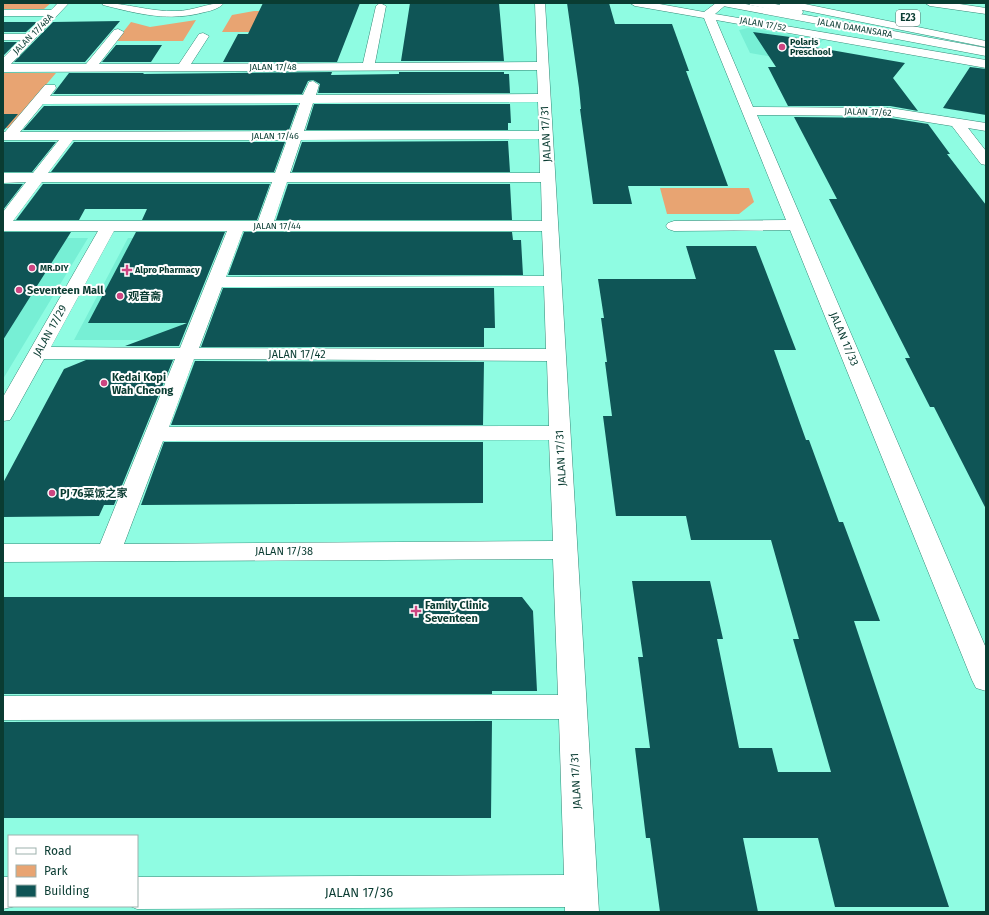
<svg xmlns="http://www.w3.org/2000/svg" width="989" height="915" font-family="'Fira Sans','Noto Sans SC',sans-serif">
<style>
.built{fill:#77efd5}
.green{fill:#e8a472}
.building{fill:#0f5556}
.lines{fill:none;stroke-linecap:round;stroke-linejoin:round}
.minor-casing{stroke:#348977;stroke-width:1}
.major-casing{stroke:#348977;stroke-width:1}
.highway-casing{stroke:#348977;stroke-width:1}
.minor{fill:#fff;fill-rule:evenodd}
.major{fill:#fff;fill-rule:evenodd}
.highway{fill:#fff;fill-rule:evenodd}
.poi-dot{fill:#cd4581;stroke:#fff;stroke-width:1.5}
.labels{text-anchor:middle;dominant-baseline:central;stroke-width:4;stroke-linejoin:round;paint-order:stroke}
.far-street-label{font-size:9px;fill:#0a3c32;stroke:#fff}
.far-poi-label{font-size:9px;font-weight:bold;fill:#0a3c32;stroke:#fff;text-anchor:start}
.shield{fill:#fff;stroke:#547670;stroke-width:1}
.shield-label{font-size:10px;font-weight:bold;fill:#0a3c32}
.street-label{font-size:11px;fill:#0a3c32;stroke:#fff}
.poi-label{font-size:11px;font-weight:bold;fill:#0a3c32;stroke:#fff;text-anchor:start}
.near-street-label{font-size:13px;fill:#0a3c32;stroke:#fff}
</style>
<rect width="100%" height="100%" fill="#8ffce2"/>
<!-- built -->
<path class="built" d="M748,28L823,40L802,62L750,53L739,30Z
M3,238H88L3,379Z
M128,238H216L176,340H74Z"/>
<!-- green -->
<path class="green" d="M3,3H51L44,9H3Z
M254,11H305L296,32H222L232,15Z
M196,20L183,41H116L131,22L150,27Z
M3,73H56L9,128H3Z
M660,188H749L754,202L739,214H667Z"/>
<!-- building -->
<path class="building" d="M263,3H360L337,62H223L238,34H248Z
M410,3H499L504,61H401Z
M567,3H609L615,24H672L689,71H686L728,186H628L632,204H593L580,109H581L579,88Z
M120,21L85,62H14L53,22Z
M3,22H37L26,32H3Z
M753,32L813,40L808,46L905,63L893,78L918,111L890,106H788L768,67H776Z
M3,42H17L3,56Z
M116,45H162L151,62H102Z
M970,67L986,69V115L943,108Z
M332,72L331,75L399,74V72H504V74H509L510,93H318L320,84L313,80L308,81L302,94H53L69,73H144L143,74Z
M314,104H510L511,123H508V130H306Z
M298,105L289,130H23L44,106Z
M3,114H18L4,130H3Z
M794,117L890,118L928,124L950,154H947L986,205V509L934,407H930L905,358H910L829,199H837Z
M508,141L510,172H292L302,142Z
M3,142H56L32,172H3Z
M74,142H285L274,172H51Z
M3,184H23L3,210Z
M43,184H270L257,220H142L147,209H85L79,220H16Z
M288,184H510L512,220H276Z
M3,232H71L3,340Z
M136,232H225L179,346H125L187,323H88Z
M244,232H512L513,240H521L523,275H228Z
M686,246H756L796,350H774L806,440H809L839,522H843L880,621H854L949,907H835L818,838H743L758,912H660L650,838H646L635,748H650L638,657H643L632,581H710L723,639H717L739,748H772L778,772H831L793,639H799L771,540H691L686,516H616L603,416H612L605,362H607L601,318H604L598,279H696Z
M223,288H494L495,328H484V347H201Z
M86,360H173L114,505H104L99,516L3,517V483L64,369Z
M195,361L484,362L483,425H171Z
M164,442H483V503L141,505Z
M3,597H522L533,611L537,691H492V694H3Z
M492,721L491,818H3V722Z"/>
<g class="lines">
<defs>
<path id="minor" d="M58,3H69L11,64H86L114,30L118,29L124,32L99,64H179L199,34L203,33L209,36L191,64L363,63L376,6L380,3L386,6L375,63L537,62L535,3H545L599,912H565V907L137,909L130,906H137V877L564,875L559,719L3,720V696L558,695L553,559L3,562V544H100L175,359H44L13,415L10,420L3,421V397L98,231H3V212L26,182L3,183V173H33L59,140H3V132H5L45,85H55L56,88L50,96L303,95L309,82L313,81L319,85L316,95L538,94L537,70L3,72V58L21,40H3V34H27L45,16H3V10H51ZM538,102L539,131H304L313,103ZM300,103L290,131L20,132L43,104ZM539,139L540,173H290L301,140ZM73,140H287L275,173H48ZM42,182H272L258,221H13ZM287,182H541L542,221H274ZM114,231H227L180,348L51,347ZM243,231H542L544,276L226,277ZM544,286L546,349L199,348L222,287ZM194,359L547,361L549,426L169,427ZM549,440L553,541L124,544L163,441Z
M102,3C127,3 150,12 176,11C193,11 207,3 224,3C220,8 211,11 205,12C170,22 138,14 103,5Z
M630,3H654L704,12L716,3H728L715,14L986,60V68L716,20L753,107L890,108L986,123V131L968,128L986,151V165L981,164L952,126L890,116L757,115L986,648V691L976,688L972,680L790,230L674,231L668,229L666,226L668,223L674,221L786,220L704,18L635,6Z
M3,877H9V906H16L3,909Z"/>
<path id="major" d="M718,3H740L986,48V56L723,6Z"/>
<path id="highway" d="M749,3H770L780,5L779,3H800L986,41V47L802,10L803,12L802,14L798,15L750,5Z
M925,3H953L986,8V14L930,6Z"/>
</defs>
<!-- minor casing -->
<use href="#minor" class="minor-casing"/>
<!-- major casing -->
<use href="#major" class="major-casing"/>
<!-- highway casing -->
<use href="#highway" class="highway-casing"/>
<!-- minor -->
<use href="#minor" class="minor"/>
<!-- major -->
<use href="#major" class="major"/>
<!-- highway -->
<use href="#highway" class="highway"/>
</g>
<!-- markers -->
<g class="poi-dot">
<circle cx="782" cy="47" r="4"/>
<circle cx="32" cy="268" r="4"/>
<path d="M125 264h4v4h4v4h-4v4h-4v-4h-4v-4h4z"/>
<circle cx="19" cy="290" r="4"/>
<circle cx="120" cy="296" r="4"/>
<circle cx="104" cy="383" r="4"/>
<circle cx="52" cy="493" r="4"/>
<path d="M414 605h4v4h4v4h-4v4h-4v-4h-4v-4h4z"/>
</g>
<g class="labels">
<!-- far-street labels -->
<g class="far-street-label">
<text transform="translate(763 24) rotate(10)">JALAN 17/52</text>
<text transform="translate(855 28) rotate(10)">JALAN DAMANSARA</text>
<text transform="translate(33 34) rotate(-45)">JALAN 17/48A</text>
<text x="273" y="67">JALAN 17/48</text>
<text transform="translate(868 112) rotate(2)">JALAN 17/62</text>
<text x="275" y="136">JALAN 17/46</text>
<text x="277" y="226">JALAN 17/44</text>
</g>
<!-- far-poi labels -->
<g class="far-poi-label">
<text x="790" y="42">Polaris<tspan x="790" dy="10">Preschool</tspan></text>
<text x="40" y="268">MR.DIY</text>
<text x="135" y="270">Alpro Pharmacy</text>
</g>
<!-- shield labels -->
<rect class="shield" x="896" y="10" width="24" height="16" rx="3"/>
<g class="shield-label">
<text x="908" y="18">E23</text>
</g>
<!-- street labels -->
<g class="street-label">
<text transform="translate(546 134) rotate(-93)">JALAN 17/31</text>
<text transform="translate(50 331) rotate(-61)">JALAN 17/29</text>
<text transform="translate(844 339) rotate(67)">JALAN 17/33</text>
<text x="297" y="354">JALAN 17/42</text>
<text transform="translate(561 458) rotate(-93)">JALAN 17/31</text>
<text x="284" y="551">JALAN 17/38</text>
<text transform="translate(576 781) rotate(-93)">JALAN 17/31</text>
</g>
<!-- poi labels -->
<g class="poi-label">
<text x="27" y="290">Seventeen Mall</text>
<text x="128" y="296">观音斋</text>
<text x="112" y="377">Kedai Kopi<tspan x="112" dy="13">Wah Cheong</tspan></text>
<text x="60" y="493">PJ 76菜饭之家</text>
<text x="425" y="605">Family Clinic<tspan x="425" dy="13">Seventeen</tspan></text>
</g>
<!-- near-street labels -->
<g class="near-street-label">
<text x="359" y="892">JALAN 17/36</text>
</g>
</g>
<!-- border -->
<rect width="989" height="915" fill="none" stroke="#0a3c32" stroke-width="8"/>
<!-- legend -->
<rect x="8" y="835" width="130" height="72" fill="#ffffff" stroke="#9db1ad"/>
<rect x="16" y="848" width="20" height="6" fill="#ffffff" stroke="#9db1ad"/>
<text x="44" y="855" font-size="12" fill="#0a3c32">Road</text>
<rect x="16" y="865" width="20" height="12" fill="#e8a472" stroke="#9db1ad"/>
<text x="44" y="875" font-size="12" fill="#0a3c32">Park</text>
<rect x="16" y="885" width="20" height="12" fill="#0f5556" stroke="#9db1ad"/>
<text x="44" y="895" font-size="12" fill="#0a3c32">Building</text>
</svg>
